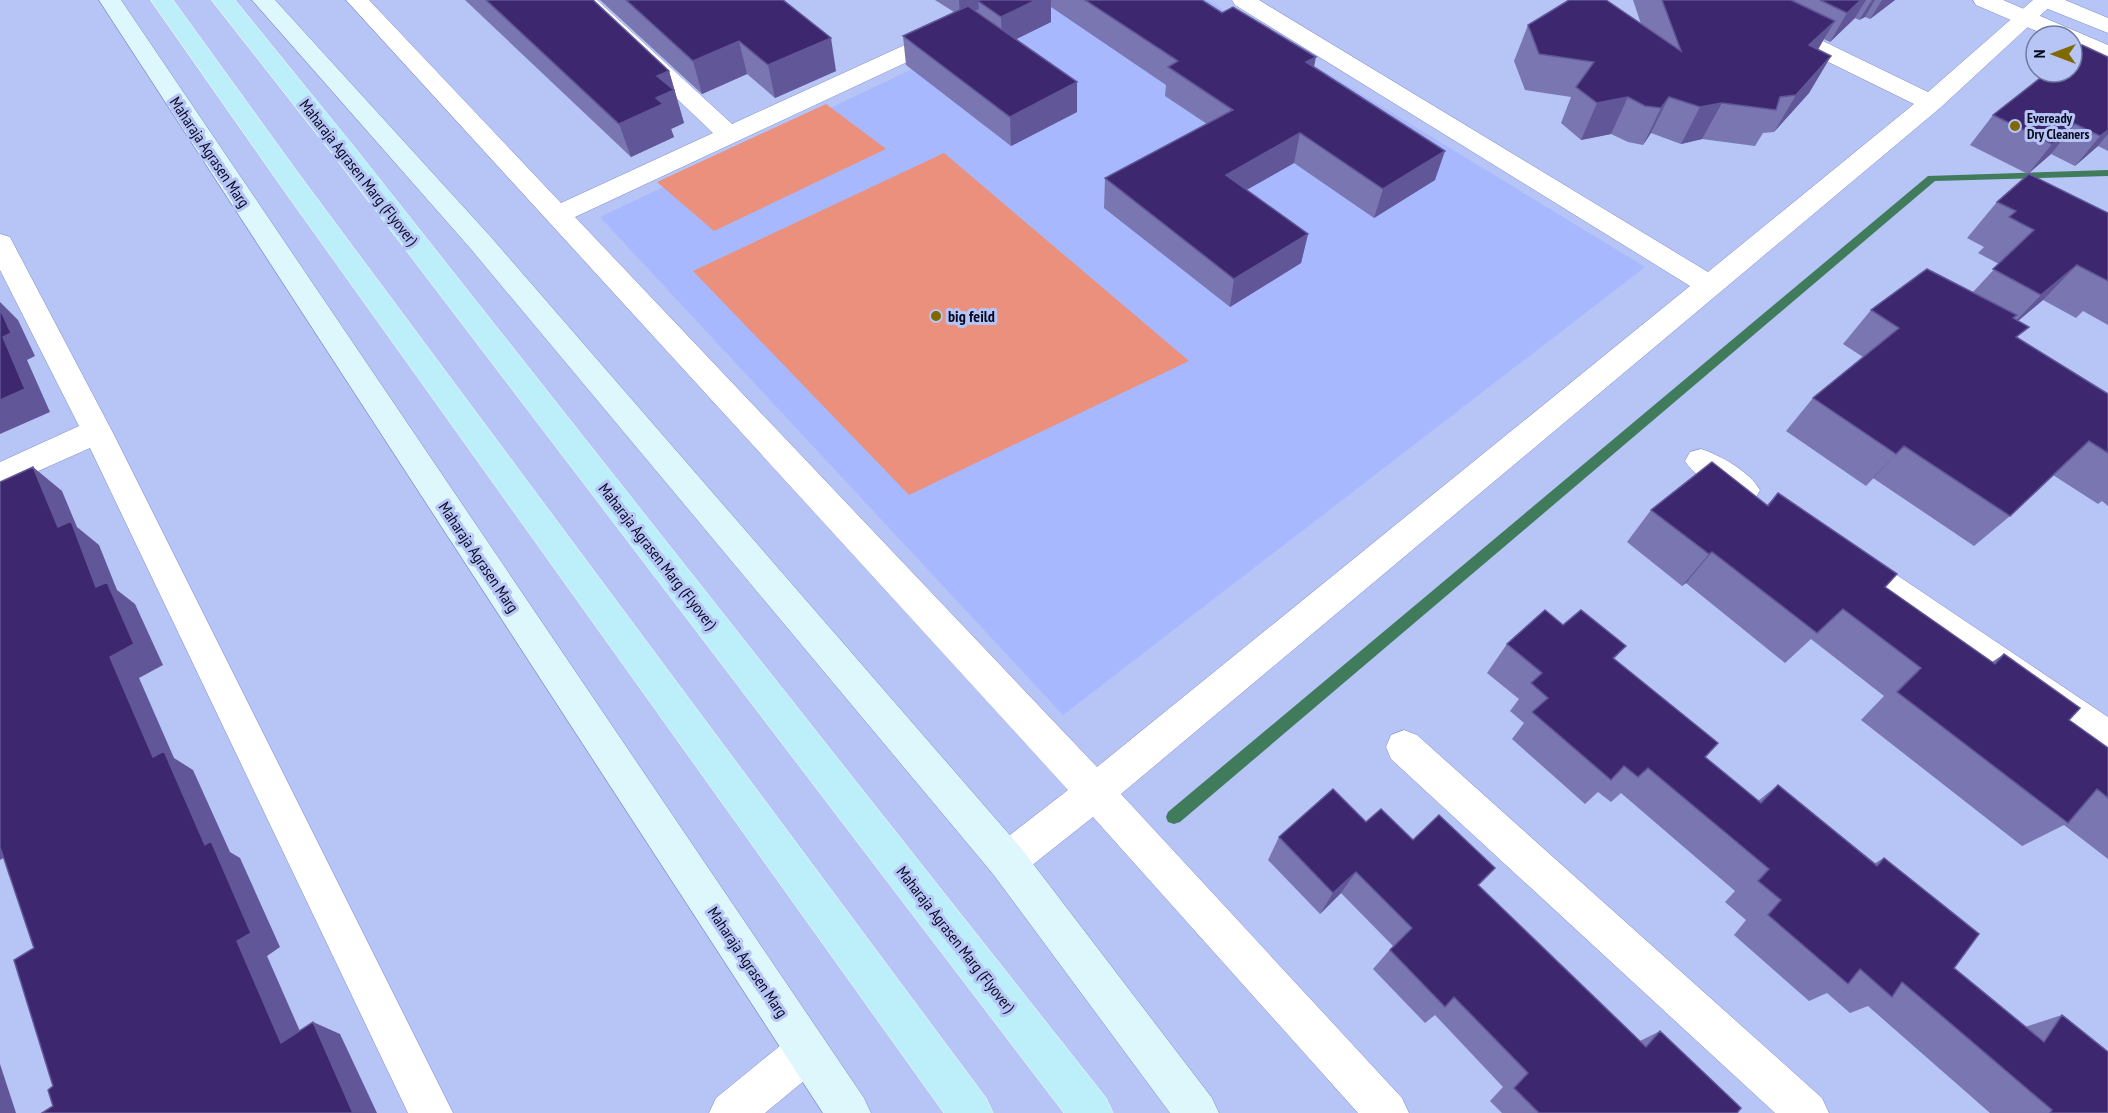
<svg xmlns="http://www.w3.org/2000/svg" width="2108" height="1113" font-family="'PT Sans Narrow',sans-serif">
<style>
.built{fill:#a7b8fe}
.green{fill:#ea907d}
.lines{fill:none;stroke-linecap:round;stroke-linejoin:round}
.stream{fill:#407c5c;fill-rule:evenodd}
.minor-casing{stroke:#7f8dc9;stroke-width:1}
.tertiary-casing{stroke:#7f8dc9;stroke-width:1}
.secondary-casing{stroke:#7f8dc9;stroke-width:1}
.primary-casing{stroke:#fff;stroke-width:1}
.minor{fill:#fff;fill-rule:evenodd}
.tertiary{fill:#fff;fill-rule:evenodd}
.secondary{fill:#def7fd;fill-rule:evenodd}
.primary{fill:#bceffa;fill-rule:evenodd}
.wall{fill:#7a76b2}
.shaded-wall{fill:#615798}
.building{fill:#3d286f;stroke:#615798;stroke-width:1.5}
.poi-dot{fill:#806900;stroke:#b6c4f6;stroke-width:2}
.labels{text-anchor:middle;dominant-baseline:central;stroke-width:6;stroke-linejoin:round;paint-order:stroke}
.far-poi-label{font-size:14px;font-weight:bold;fill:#070a20;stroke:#b6c4f6;text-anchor:start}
.street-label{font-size:16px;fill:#070a20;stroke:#b6c4f6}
.poi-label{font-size:16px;font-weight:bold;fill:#070a20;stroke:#b6c4f6;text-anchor:start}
</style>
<rect width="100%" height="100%" fill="#b6c4f6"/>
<!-- built -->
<path class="built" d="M1058,0H1207L1645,267L1063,715L600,217Z"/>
<!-- green -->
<path class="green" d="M826,104L886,149L714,231L657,182Z
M944,153L1189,361L909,495L693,271Z"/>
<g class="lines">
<!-- stream -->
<path class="stream" d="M2108,170V176L1935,181L1180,822L1174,824L1168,822L1166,817L1168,812L1928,176Z"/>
<defs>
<path id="minor" d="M346,0H369L561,203L713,133L573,0H597L732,124L1003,0H1032L1029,5L575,217L1097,767L1690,286L1235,5L1232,0H1259L1708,272L1914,104L1712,5L1709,0H1738L1928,92L2033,0H2057L1940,108L1121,794L1402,1098L1409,1113H1358L1093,817L1021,874L1007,880L993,874L988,861L993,848L1068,790Z
M0,234L10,237L13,243L112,431L453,1113H408L90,448L0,488V462L79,426L0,270Z
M1701,449C1720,455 1750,472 1760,490L1755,499C1750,501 1746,503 1741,502C1726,498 1692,474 1685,461L1690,452Z
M1849,547L1861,551L2108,717V754L2095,749L1837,571L1832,561L1837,551Z
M1404,730L1417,735L1822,1098L1829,1113H1775L1391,759L1386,747L1391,735Z
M807,1030L822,1036L828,1051L822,1066L765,1113H709L716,1098L792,1036Z"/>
<path id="tertiary" d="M1973,0H2003L2108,45V61L2072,46V36H2048L1976,5Z
M2035,0H2065L2108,18V33L2038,5Z"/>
<path id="secondary" d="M99,0H121L864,1098L871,1113H823Z
M252,0H275L490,236L1021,848L1212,1098L1219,1113H1170L993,874L470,248Z"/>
<path id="primary" d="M151,0H173L301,177L986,1098L993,1113H944L283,189Z
M212,0H235L359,153L1106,1098L1113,1113H1064L341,165Z"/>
</defs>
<!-- minor casing -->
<use href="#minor" class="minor-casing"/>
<!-- tertiary casing -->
<use href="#tertiary" class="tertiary-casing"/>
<!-- secondary casing -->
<use href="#secondary" class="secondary-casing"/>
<!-- primary casing -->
<use href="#primary" class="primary-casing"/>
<!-- minor -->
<use href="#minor" class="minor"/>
<!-- tertiary -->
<use href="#tertiary" class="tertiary"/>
<!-- secondary -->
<use href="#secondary" class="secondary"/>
<!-- primary -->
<use href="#primary" class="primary"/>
</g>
<!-- wall -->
<path class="wall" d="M465,0H593L669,71L684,123L671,129L674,137L631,157Z
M600,0H783L836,71L775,98L747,74L702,94Z
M935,0H1202L1314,67L1435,180L1374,218L1294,163L1246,190L1308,234L1301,263L1230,307L1104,208L1105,178L1207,124L1165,96L1166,85L1051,7V22L1016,39L1077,82V112L1011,146L906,65L903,36L954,12Z
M1633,0H1895L1870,19L1865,17L1859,20L1855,18L1830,42L1824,39L1818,50L1831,56L1809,93L1774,132L1763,133L1755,146L1702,139L1681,144L1651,133L1643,145L1628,142L1611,134L1581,140L1561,123L1571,97L1525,90L1514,61L1528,25L1641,24Z
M2108,57V151L2098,146L2075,166L2051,154L2028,174L1970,145L1993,115Z
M1997,202L2108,213V325L2083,311L2076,318L2043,300L2018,321V338L2108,394V506L2102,501L2098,504L2053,475L2010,516L1974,546L1873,478L1866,486L1786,431L1813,398L1863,357L1843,344L1871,310L1973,292L1999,264L1978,253L1984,247L1967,238Z
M1778,493L1885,587L1992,662L2004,654L2069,720L2108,748V859L2064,825L2022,846L1861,720L1884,696L1811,639L1785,663L1686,583L1682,586L1627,542L1651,510L1767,505Z
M1563,625L1626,646L1614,659L1705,757L1758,801L1778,785L1875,863L1884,858L1954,968L2025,1027L2062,1015L2108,1113H1990L1868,1006L1850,1013L1827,993L1809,1001L1734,935L1746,920L1725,902L1735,891L1621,793L1611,802L1598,792L1585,804L1512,739L1524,723L1510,711L1519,699L1487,673L1507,644Z
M1366,822L1413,840L1478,885L1640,1041L1660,1031L1737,1113H1502L1490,1101L1503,1087L1435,1015L1425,1023L1373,969L1393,946L1341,893L1320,914L1268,860L1279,837Z"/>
<!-- shaded-wall -->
<path class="shaded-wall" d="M959,0H998L978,1L979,9L960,17Z
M1036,0H1051V22L1002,46L1001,17Z
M1861,0H1866L1855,18L1830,42L1847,13Z
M1872,0H1875L1865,17L1859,20Z
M1882,0H1895L1870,19Z
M1835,21L1813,57L1809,45Z
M831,38L836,71L775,98L768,65Z
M739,41L747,74L702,94L693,61Z
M1831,56L1809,93L1774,132L1796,95Z
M1316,57L1310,87L1306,62Z
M669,71L684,123L671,129L674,137L631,157L619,124L656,98L657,76Z
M1077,82V112L1011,146L1010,117Z
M1628,97L1611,134L1581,140L1597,103Z
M1669,97L1651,133L1643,145L1661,108Z
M1722,103L1702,139L1681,144L1700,107Z
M2075,124L2051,154L2028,174L2052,144Z
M2108,130V134L2098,146L2075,166L2100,136Z
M1300,133L1294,163L1222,204L1226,175Z
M1445,151L1435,180L1374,218L1383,189Z
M1308,234L1301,263L1230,307L1234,279Z
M2077,265L2043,300L2007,330L2041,295Z
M0,302L18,320L35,356L27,360L50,412L0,434Z
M1904,446L1873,478L1866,486Z
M33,467L62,491L77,527L99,545L117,590L135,604L163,665L139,678L174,758L193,770L230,852L240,858L280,947L267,956L310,1054L281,1043L237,941L205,845L153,757L110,657L96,587L58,527Z
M1712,552L1686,583L1682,586L1709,554Z
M0,829L29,843L0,860Z
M1356,872L1341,893L1320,914L1333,893Z
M313,1022L340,1034L377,1113H353Z
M0,1064L16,1113H0Z"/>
<!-- building -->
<path class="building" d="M486,0H593L669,71L657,76L674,90L656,98L663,104L619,124Z
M626,0H783L831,38L768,65L739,41L693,61Z
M981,0H1036L1001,17L978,1Z
M1085,0H1202L1222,13L1233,7L1316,57L1306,62L1445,151L1383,189L1300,133L1226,175L1308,234L1234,279L1105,178L1233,110L1168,67L1178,61Z
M1569,0H1606L1681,51L1662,0H1791L1835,21L1809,45L1831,56L1796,95L1780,97L1776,110L1722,103L1700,107L1669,97L1661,108L1645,106L1628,97L1597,103L1576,87L1594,62L1539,54L1528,25Z
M1820,0H1861L1847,13Z
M968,6L1077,82L1010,117L903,36Z
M2082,45L2108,57V130L2100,136L2075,124L2052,144L1993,115L2048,72H2072V53Z
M2029,174L2108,213V281L2077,265L2041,295L1993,269L2034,230L2009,217L2016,211L1997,202Z
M1927,269L2017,315L2013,318L2029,327L2016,337L2108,394V453L2089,441L2010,516L1904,446L1896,454L1813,398L1899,328L1871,310Z
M0,309L11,333L3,337L25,389L0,400Z
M1712,462L1768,506L1778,493L1897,574L1885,587L1995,664L2004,654L2080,708L2069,720L2108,748V798L2097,789L2068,823L1897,692L1921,668L1843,609L1817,633L1712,552L1709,554L1651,510Z
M33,467L58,527L71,521L96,587L107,582L134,644L110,657L153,757L164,751L205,845L211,841L251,933L237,941L281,1043L313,1022L353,1113H42L53,1106L48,1090L53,1086L14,960L34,948L0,847V482Z
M1545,610L1563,625L1581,610L1626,646L1613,658L1718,743L1705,757L1761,803L1778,785L1877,866L1884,858L1979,934L1954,968L2044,1042L2062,1015L2108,1052V1113H2050L2052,1110L1902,982L1892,997L1860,969L1848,984L1768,915L1781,900L1758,881L1769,869L1648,768L1638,777L1624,766L1611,780L1532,712L1548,698L1531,683L1542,673L1507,644Z
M1333,789L1366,822L1381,809L1413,840L1439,815L1495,868L1478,885L1646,1047L1660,1031L1741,1108L1737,1113H1539L1514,1088L1528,1073L1454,997L1445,1007L1390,950L1412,928L1356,872L1333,893L1279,837Z"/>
<!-- markers -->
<g class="poi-dot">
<circle cx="2015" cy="126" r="6"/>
<circle cx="936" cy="316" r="6"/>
</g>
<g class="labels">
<!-- far-poi labels -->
<g class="far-poi-label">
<text x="2027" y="118">Eveready<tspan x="2027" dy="16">Dry Cleaners</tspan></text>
</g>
<!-- street labels -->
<g class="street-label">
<text transform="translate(210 152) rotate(56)">Maharaja Agrasen Marg</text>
<text transform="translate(359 172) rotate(52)">Maharaja Agrasen Marg (Flyover)</text>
<text transform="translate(658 556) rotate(52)">Maharaja Agrasen Marg (Flyover)</text>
<text transform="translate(479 557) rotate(56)">Maharaja Agrasen Marg</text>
<text transform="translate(956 939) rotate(52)">Maharaja Agrasen Marg (Flyover)</text>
<text transform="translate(748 962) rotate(56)">Maharaja Agrasen Marg</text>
</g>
<!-- poi labels -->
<g class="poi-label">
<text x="948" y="316">big feild</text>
</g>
</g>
<!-- north arrow -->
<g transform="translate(2054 54) rotate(270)"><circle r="28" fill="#b6c4f6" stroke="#707aa0" stroke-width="1.5"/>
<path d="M0-4.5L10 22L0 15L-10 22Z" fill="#806900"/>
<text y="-9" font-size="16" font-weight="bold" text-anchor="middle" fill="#070a20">N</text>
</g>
</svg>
